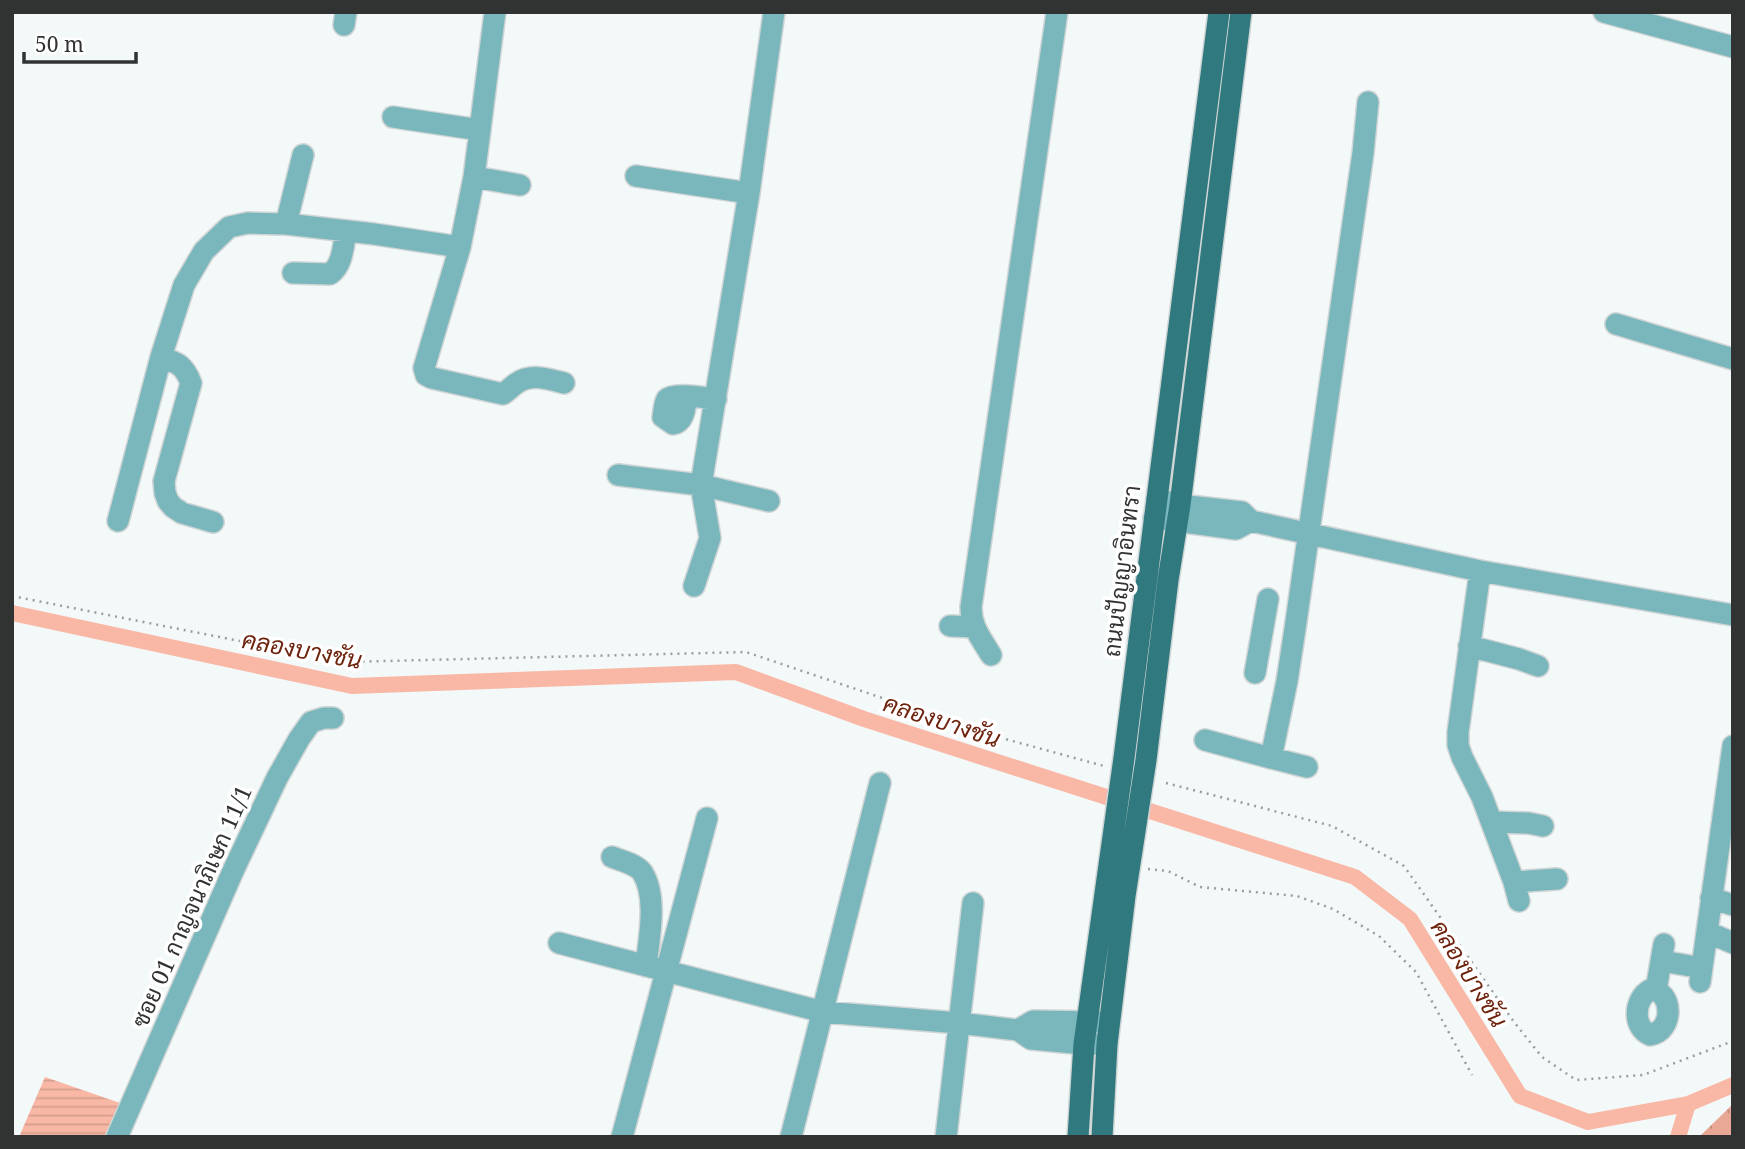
<svg xmlns="http://www.w3.org/2000/svg" width="1745" height="1149" font-family="'Noto Serif',Sarabun,serif">
<style>
.forest{fill:url(#forest-crowns)}
.water{fill:url(#water-rules)}
.lines{fill:none;stroke-linecap:round;stroke-linejoin:round}
.canal{stroke:#f9b7a5;stroke-width:16}
.minor-casing{stroke:#d0d5d5;stroke-width:24}
.major-casing{stroke:#d0d5d5;stroke-width:24}
.path{stroke:#999d9d;stroke-width:2.5;stroke-dasharray:2 5;stroke-linecap:butt}
.minor{stroke:#7ab7bd;stroke-width:21}
.major{stroke:#30797f;stroke-width:21}
.labels{text-anchor:middle;dominant-baseline:central;stroke-width:7;stroke-linejoin:round;paint-order:stroke}
.street-label{font-size:23px;fill:#313333;stroke:#fff}
.water-label{font-size:24px;font-style:italic;fill:#6e230d;stroke:#fff}
</style>
<defs>
<pattern id="forest-crowns" width="20" height="18" patternUnits="userSpaceOnUse" patternTransform="scale(1.75)"><rect width="20" height="18" fill="#e9a896"/><path d="M2 6a3 3 0 1 1 6 0M12 15a3 3 0 1 1 6 0" fill="none" stroke="#bd897b"/></pattern>
<pattern id="water-rules" width="6" height="5" patternUnits="userSpaceOnUse" patternTransform="scale(1.75)"><rect width="6" height="5" fill="#f9b7a5"/><path d="M0 2.5h6" fill="none" stroke="#d69e8e"/></pattern>
</defs>
<rect width="100%" height="100%" fill="#f3f8f8"/>
<!-- forest -->
<path class="forest" d="M1733,1104V1134L1729,1137H1699Z"/>
<!-- water -->
<path class="water" d="M45,1077L120,1103L104,1137H19Z"/>
<g class="lines">
<!-- canal -->
<path class="canal" d="M12,613L352,686L736,672L864,719L1355,877L1410,919L1520,1096L1588,1122L1688,1104L1733,1085
M1678,1137L1688,1104"/>
<defs>
<path id="minor" d="M1604,12L1733,47
M344,25L346,12
M393,117L480,130
M636,176L749,193
M474,177L520,185
M286,224L303,155
M460,247L424,368L426,375L432,378L503,394C508,391 512,386 517,383C531,373 549,379 564,383
M293,273L330,274C343,265 343,246 346,231
M1616,324L1733,359
M161,357C178,363 184,365 191,383L164,481L165,493L168,501L173,507L182,513L213,522
M687,396C685,406 685,422 673,424L663,417C664,412 664,403 667,399C674,392 706,398 716,399
M618,475L701,485L769,501
M1157,499L1180,505L1242,512L1251,521L1480,571L1733,615
M1154,518L1236,529L1251,521
M118,521L161,357L184,285L204,251L229,227L248,223L286,224L374,234L460,247L474,177L495,12
M1480,571L1458,732V745L1462,757L1482,797L1514,882L1519,901
M694,586L710,538L701,485L749,193L774,12
M950,626L974,627
M1469,646L1519,659L1538,666
M991,655C981,638 971,627 971,607L1057,12
M1255,673L1268,599
M1205,740L1271,758L1287,681L1295,629L1363,153L1368,102
M1271,758L1307,767
M1492,822L1528,823L1543,826
M612,857C622,861 636,864 642,872C658,896 649,939 646,966
M1514,882L1557,879
M1711,898L1733,905
M1707,932L1733,943
M559,943L823,1012L959,1023L1018,1030L1031,1039L1084,1044H1107
M1662,961L1702,968
M1700,982L1733,746
M1650,990C1673,989 1675,1031 1650,1035C1632,1027 1634,999 1650,990Z
M1656,990L1664,944
M1018,1030L1033,1021L1105,1022
M117,1137L233,871L277,778L299,739L311,722L324,718H333
M622,1137L707,818
M791,1137L880,783
M946,1137L973,903"/>
<path id="major" d="M1078,1137L1084,1044L1124,758L1219,12
M1102,1137L1107,1044L1125,896L1146,760L1168,580L1180,505L1241,12"/>
</defs>
<!-- minor casing -->
<use href="#minor" class="minor-casing"/>
<!-- major casing -->
<use href="#major" class="major-casing"/>
<!-- path -->
<path class="path" d="M12,596L346,662L746,652L998,737L1104,766
M1166,783L1332,826L1404,866L1514,1022L1542,1057L1576,1080L1643,1075L1733,1041
M1148,869L1168,871L1200,887L1297,896L1333,909L1379,936L1416,972L1472,1075"/>
<!-- minor -->
<use href="#minor" class="minor"/>
<!-- major -->
<use href="#major" class="major"/>
</g>
<g class="labels">
<!-- street labels -->
<g class="street-label">
<text transform="translate(1121 571) rotate(-83)">ถนนปัญญาอินทรา</text>
<text transform="translate(191 906) rotate(-66)">ซอย 01 กาญจนาภิเษก 11/1</text>
</g>
<!-- water labels -->
<g class="water-label">
<text transform="translate(302 649) rotate(10)">คลองบางชัน</text>
<text transform="translate(942 720) rotate(18)">คลองบางชัน</text>
<text transform="translate(1470 973) rotate(58)">คลองบางชัน</text>
</g>
</g>
<!-- border -->
<rect width="1745" height="1149" fill="none" stroke="#313333" stroke-width="28"/>
<!-- scale -->
<path d="M24 52v10h112v-10" fill="none" stroke="#313333" stroke-width="3.5"/>
<text x="35" y="52" font-size="21" fill="#313333" stroke="#ffffff" stroke-width="5" paint-order="stroke">50 m</text>
</svg>
